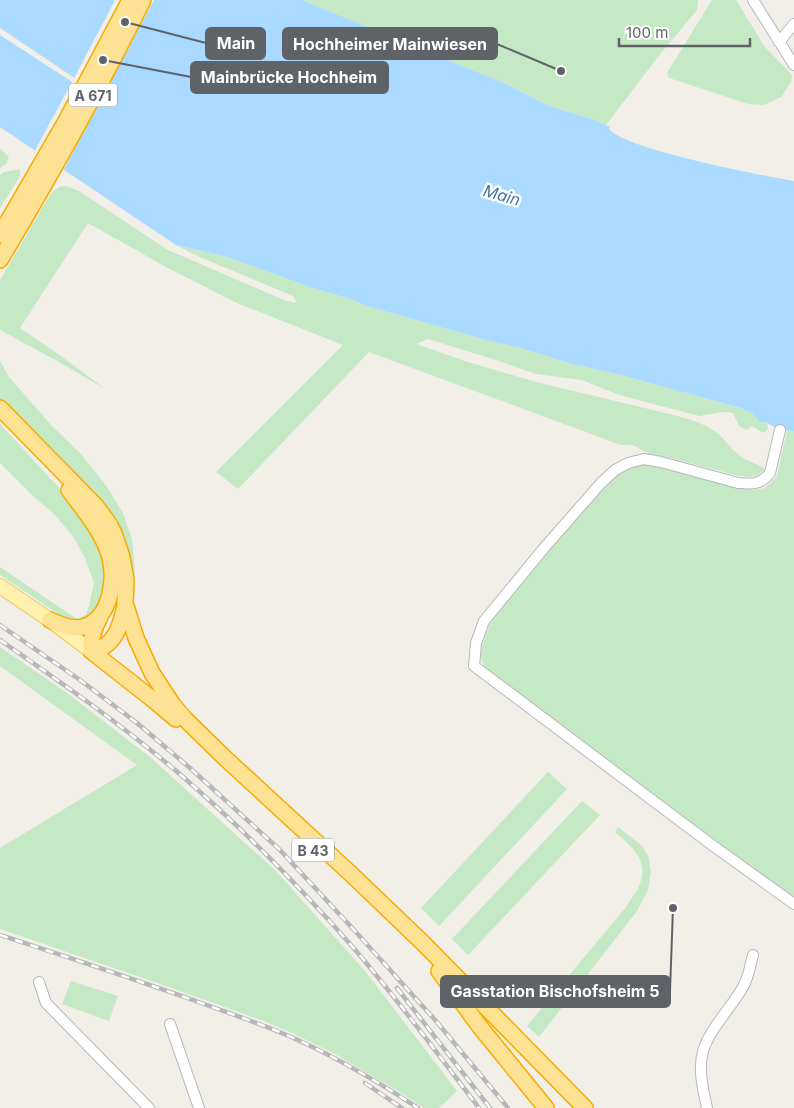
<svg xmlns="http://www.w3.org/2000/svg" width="794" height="1108" font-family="Inter,sans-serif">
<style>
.green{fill:#c5e8c5}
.water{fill:#aadaff}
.pier{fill:#f1efe8}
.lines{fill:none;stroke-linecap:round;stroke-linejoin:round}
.minor-casing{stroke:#b5b8bc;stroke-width:12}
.major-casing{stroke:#f2c960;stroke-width:16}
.highway-casing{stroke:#f9ab00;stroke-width:18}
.minor{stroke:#fff;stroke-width:10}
.major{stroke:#fff2af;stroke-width:14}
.highway{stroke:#fde293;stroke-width:15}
.rail-casing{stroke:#b6b7b8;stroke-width:4.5}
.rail{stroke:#fff;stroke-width:2.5;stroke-dasharray:8;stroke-linecap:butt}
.labels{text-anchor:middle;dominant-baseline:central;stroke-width:5;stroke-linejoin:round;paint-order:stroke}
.shield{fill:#fff;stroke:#8f9295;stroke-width:1}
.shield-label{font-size:14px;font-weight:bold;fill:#5f6368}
.water-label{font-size:16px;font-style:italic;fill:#4174aa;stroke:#fff}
.leader{fill:none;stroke:#5f6368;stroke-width:2}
.callout-dot{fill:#5f6368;stroke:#fff;stroke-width:2}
.callout{fill:#5f6368;stroke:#5f6368;stroke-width:2}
.callout-label{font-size:16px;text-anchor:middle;font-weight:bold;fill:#fff}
</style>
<rect width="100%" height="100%" fill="#f1efe8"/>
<!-- green -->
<path class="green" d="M302,0H698L697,10L657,58L606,125L592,119L549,106L506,84Z
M712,0H736L765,47L789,72L792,76L791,82L781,97L764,105L748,104L669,78L667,73Z
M0,149L9,157L6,164L0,168Z
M20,169V176L0,208V175L4,172Z
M66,186L79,191L168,250L284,300L297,303L293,296L195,255L176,245L224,256L310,287L353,300L367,306L493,342L517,347L572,364L621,375L750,411C758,416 754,421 767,423L768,429L763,433L752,426L747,430L739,426L733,413L723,412L699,416L619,395L582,380L536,374L496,360L428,339L416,344L471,363L540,383L678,416L697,422L708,427L719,434L732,449L743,458L764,468V470C758,478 748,477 739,476L671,458L649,454L633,445H621L369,352L238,489L216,472L343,345L237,303L166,267L88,223L20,328L61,356L105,389L59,362L0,330V280L51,193L59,187Z
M0,361L9,377L52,426L81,454L107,487L123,513L132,539L135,574L133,578L125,555L0,404Z
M0,424L62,491L79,512L101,549L106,567L105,597L88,623L69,621L0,575V567L77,619L86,615L89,605L94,583L85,558L73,536L53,513L34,497L0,463Z
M787,430L794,431V900L487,672L480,656L485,636L493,617L604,486L618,473L630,467L645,464L660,467L753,490L765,488L777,476Z
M0,647L67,693L150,757L276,871L365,971L457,1091L439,1108H424L398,1091L335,1054L290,1032L261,1020L166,986L0,929V848L137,765L0,666Z
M548,772L567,789L439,926L421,908Z
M582,801L600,815L468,955L452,939Z
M618,827L640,844L648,855L651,872L648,890L637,911L539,1037L527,1026L626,907C630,900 636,893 639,886C650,860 632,847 615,832Z
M71,981L118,996L109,1021L62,1004Z"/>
<!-- water -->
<path class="water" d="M0,0H302L506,84L549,106L592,119L610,127L609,129C624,149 764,176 794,181V431L780,430L767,423L759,421L752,413L740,408L621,375L572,364L517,347L493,342L367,306L353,300L310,287L224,256L176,245L0,127V35L74,83L108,101L109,98L104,94L79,81L0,28Z"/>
<!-- pier -->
<path class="pier" d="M115,0H154L103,96L85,86L103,96L63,171L34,152L73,80L76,82L73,80Z"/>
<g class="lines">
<defs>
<path id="minor" d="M753,0L794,65
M779,42L794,24
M780,430L770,473C760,485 753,484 738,483L661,462L644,459L628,463L615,470L601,483L544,548L484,621L476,643L474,666L712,845L794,904
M39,982L46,1003L149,1108
M170,1024L199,1108
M707,1108C703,1090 698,1069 703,1051C710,1028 733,1006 744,985C749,976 750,965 753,955"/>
<path id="major" d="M0,586L50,620L91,651"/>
<path id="highway" d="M0,235L66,121L130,0
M0,260C51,175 99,89 143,0
M0,408L96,506L110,525L115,536L122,557L126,580L125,603L136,638L152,673L173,705L185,719L226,759L351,874L424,944L585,1108
M100,617C94,628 90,638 91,651L151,698L176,719
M50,620C60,625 72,630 83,627C112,619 117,575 108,551C100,529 83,509 69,490
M91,651C115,647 120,627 125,606
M439,971L480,1027L546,1108"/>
</defs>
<!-- minor casing -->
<use href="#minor" class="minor-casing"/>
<!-- major casing -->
<use href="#major" class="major-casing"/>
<!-- highway casing -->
<use href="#highway" class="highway-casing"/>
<!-- minor -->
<use href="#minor" class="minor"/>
<!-- major -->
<use href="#major" class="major"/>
<!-- highway -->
<use href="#highway" class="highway"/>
<defs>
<path id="rail" d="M0,625L80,680L137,723L190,768L279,849L354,930L436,1021L508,1108
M0,640C62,683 125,727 182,776C241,827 299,886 351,945C396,997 437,1053 479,1108
M0,935C67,957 134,979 201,1003C234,1015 268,1026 300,1041C341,1060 380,1083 418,1108
M397,988L490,1108
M365,1083L402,1108"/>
</defs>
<!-- rail casing -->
<use href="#rail" class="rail-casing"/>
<!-- rail -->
<use href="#rail" class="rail"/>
</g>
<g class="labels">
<!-- shield labels -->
<g class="shield">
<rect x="69" y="83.5" width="48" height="23" rx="4"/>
<rect x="292" y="838.5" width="42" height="23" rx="4"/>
</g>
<g class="shield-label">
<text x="93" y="95">A 671</text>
<text x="313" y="850">B 43</text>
</g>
<!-- water labels -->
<g class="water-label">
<text transform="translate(502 195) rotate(16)">Main</text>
</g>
</g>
<!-- callouts -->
<path class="leader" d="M125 22L206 43M561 71L497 44M103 60L191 77M673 908L670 991"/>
<g class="callout-dot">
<circle cx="125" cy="22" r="5"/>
<circle cx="561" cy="71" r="5"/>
<circle cx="103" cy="60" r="5"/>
<circle cx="673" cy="908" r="5"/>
</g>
<g class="callout">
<rect x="206" y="28" width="59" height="31" rx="5"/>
<rect x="283" y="28" width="214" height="31" rx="5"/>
<rect x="191" y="62" width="197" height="31" rx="5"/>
<rect x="441" y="976" width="229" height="31" rx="5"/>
</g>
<g class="callout-label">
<text x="236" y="49">Main</text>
<text x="390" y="50">Hochheimer Mainwiesen</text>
<text x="289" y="83">Mainbrücke Hochheim</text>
<text x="555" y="997">Gasstation Bischofsheim 5</text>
</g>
<!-- scale -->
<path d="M619 38v8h131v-8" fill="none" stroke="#5f6368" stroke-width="2.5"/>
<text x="626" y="38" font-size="15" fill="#5f6368" stroke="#ffffff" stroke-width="4" paint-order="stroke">100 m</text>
</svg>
